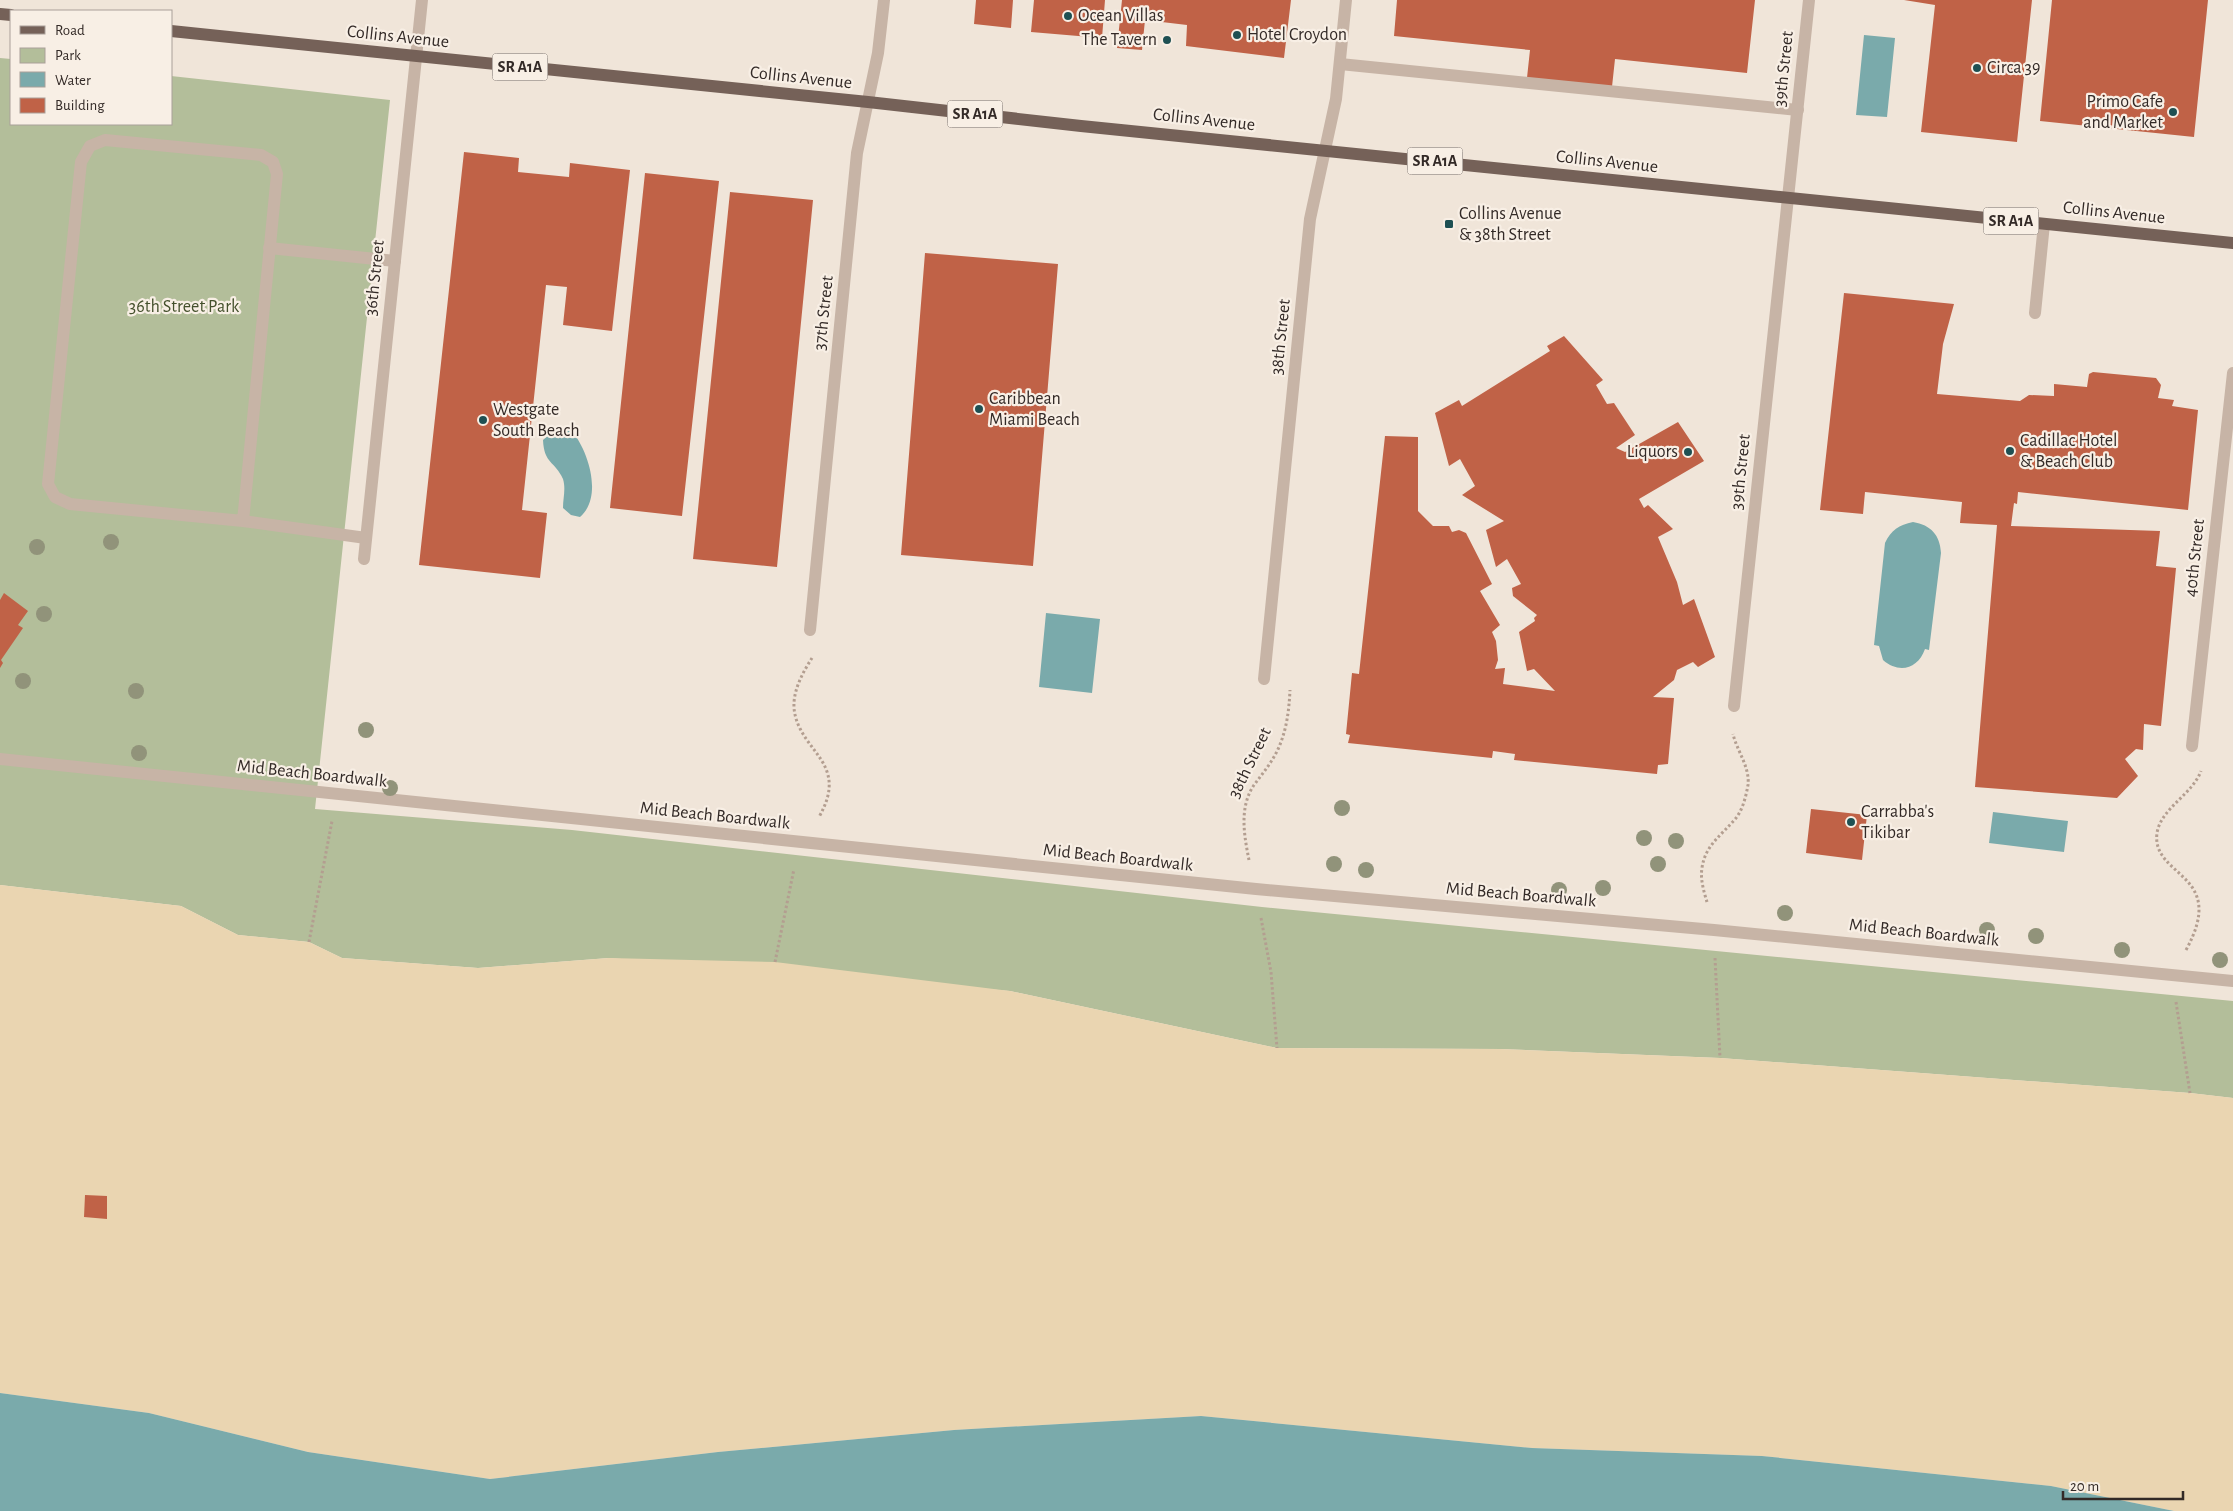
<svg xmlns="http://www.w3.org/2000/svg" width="2233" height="1511" font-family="'Alegreya Sans',sans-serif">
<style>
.green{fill:#b3be9a}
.sand{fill:#ead5b1}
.water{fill:#7aaaab}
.building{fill:#c06247}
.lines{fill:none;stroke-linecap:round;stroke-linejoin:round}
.path{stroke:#b39e90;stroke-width:3;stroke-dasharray:2.5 2.5;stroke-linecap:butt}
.lane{stroke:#c7b4a6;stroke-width:12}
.street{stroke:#c7b4a6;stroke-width:12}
.primary{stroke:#756158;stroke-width:12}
.tree{fill:#91937a}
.poi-dot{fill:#1e5053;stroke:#f8efe5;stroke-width:2}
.labels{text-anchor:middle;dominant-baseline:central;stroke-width:4.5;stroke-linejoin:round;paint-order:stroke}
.shield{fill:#f8efe5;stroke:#6e6560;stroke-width:1}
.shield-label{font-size:16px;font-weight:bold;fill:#332a27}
.poi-label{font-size:18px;fill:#332a27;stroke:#f8efe5;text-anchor:start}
.street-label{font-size:18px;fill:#332a27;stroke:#f8efe5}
.park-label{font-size:18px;fill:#44502c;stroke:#f8efe5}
</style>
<rect width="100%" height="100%" fill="#f0e5d9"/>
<!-- green -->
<path class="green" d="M0,58L11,59V124H171V76L390,100L315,809L572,830L1262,907L2233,1001V1098L2190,1093L1720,1058L1500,1049L1277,1048L1010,991L609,958L478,968L342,958L309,942L238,935L181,906L0,885Z"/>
<!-- sand -->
<path class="sand" d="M0,885L181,906L238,935L309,942L342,958L478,968L609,958L775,962L1010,991L1277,1048L1500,1049L1720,1058L2190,1093L2233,1098V1511H2174L2051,1486L1762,1456L1532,1448L1201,1416L954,1430L718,1452L490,1479L308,1452L149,1413L0,1393Z"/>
<!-- water -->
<path class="water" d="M1864,35L1895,38L1887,117L1856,115Z
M561,429L572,431C589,452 603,497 580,517L571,515L563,508C563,498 566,489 563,479C555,461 544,464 543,440L551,433Z
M1913,522C1931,525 1940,535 1941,553L1929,650L1925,649C1918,669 1899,674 1883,660L1879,646L1874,645L1885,543C1891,530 1899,525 1913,522Z
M1046,613L1100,619L1092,693L1039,687Z
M1993,812L2068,821L2064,852L1989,843Z
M0,1393L149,1413L308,1452L490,1479L718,1452L954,1430L1201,1416L1532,1448L1762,1456L2051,1486L2174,1511H0Z"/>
<!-- building -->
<path class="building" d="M976,0H1013L1011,28L974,24Z
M1034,0H1105L1102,38L1031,32Z
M1122,0H1291L1284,58L1186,46L1187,25L1145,20L1142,50L1117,48Z
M1397,0H1755L1747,73L1615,59L1611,96L1526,87L1530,50L1394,36Z
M1904,0H2032L2017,142L1921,132L1935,5Z
M2052,0H2208L2194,137L2040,121Z
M464,152L519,158L518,172L569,177L570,163L630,170L612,331L563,325L567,287L546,285L522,510L547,513L540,578L419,565Z
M645,173L719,181L682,516L610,508Z
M730,192L813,200L777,567L693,559Z
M925,253L1058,264L1033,566L901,555Z
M1844,293L1954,304L1943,344L1937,394L2020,401L2029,395L2054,396V384L2087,387L2089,374L2093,372L2156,378L2161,385L2158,398L2174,400L2172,406L2198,410L2188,510L2018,492L2017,504L2014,503L2011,526L2160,531L2156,566L2176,568L2161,726L2144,724L2143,750L2136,749L2125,759L2138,776L2117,798L1975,787L1997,525L1960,523L1962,502L1865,492L1863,514L1820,510Z
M1564,336L1603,380L1596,385L1607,404L1614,403L1635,435L1616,448L1625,452L1678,422L1704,461L1639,499L1644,508L1648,505L1673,529L1658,537L1677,582L1683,605L1694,599L1715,657L1698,667L1693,662L1677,670L1674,680L1653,697L1674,698L1668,764L1658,765L1657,774L1514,760L1515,754L1493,751L1492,758L1348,743L1350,735L1346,734L1352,673L1359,674L1385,436L1418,437V511L1433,526H1449L1452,532L1459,530L1466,533L1492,584L1480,591L1500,625L1492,632L1496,641L1498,660L1495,669L1505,668L1503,684L1555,691L1534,669L1527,671L1519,632L1535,621L1534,618L1537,615L1513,596L1512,588L1521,584L1507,559L1496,567L1486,530L1504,521L1462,495L1475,486L1460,459L1449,466L1435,413L1459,400L1462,406L1550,351L1547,346Z
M4,593L28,611L18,625L23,628L1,660L3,663L0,668V600Z
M1811,809L1867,815L1862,860L1806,853Z
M85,1195L107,1196V1219L84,1217Z"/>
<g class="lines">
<!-- path -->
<path class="path" d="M812,658C803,672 793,690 794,708C798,752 851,761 819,817
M1249,860C1244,835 1239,807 1254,785C1263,773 1273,761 1279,747C1287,728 1289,710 1290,690
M1707,902C1704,892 1700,879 1702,868C1705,845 1722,835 1736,818C1743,809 1746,796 1748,785C1750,767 1737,751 1733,734
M1261,918L1271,972L1277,1048
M309,942L332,821
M2186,950C2229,872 2151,878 2157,833C2161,808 2192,795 2201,771
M1715,958L1720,1058
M775,962L794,869
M2176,1002L2190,1093"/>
<!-- lane -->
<path class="lane" d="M1340,64L1798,110
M269,248L395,261
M2035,313L2044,224
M243,521L277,174L273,162L261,155L105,140L90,146L81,162L48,484L55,497L70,504L243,521L366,538"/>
<!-- street -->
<path class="street" d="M364,559L422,0
M810,630L857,153L878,53L884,0
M1264,679L1310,219L1336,99L1346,0
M1734,706L1809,0
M2192,746L2233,373
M0,759L1256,889L1714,930L2233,981"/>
<!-- primary -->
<path class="primary" d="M0,14L11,15
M171,31L868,102L1081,126L2233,243"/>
</g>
<!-- trees -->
<g class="tree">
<circle cx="111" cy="542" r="8"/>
<circle cx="37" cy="547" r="8"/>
<circle cx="44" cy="614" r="8"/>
<circle cx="23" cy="681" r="8"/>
<circle cx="136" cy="691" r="8"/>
<circle cx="366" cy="730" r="8"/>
<circle cx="139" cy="753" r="8"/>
<circle cx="390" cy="788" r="8"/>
<circle cx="1342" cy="808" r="8"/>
<circle cx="1644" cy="838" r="8"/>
<circle cx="1676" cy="841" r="8"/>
<circle cx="1334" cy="864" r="8"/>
<circle cx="1658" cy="864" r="8"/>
<circle cx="1366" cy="870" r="8"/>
<circle cx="1603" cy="888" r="8"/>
<circle cx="1559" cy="890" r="8"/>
<circle cx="1785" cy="913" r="8"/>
<circle cx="1987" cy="930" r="8"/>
<circle cx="2036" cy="936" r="8"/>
<circle cx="2122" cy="950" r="8"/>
<circle cx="2220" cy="960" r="8"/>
</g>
<!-- markers -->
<g class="poi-dot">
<circle cx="1068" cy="16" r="5"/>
<circle cx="1237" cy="35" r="5"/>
<circle cx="1167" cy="40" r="5"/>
<circle cx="1977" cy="68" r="5"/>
<circle cx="2173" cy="112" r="5"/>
<rect x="1444" y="219" width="10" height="10" rx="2.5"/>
<circle cx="979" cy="409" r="5"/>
<circle cx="483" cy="420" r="5"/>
<circle cx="2010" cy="451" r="5"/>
<circle cx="1688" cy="452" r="5"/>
<circle cx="1851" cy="822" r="5"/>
</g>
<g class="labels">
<!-- shield labels -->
<g class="shield">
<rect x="492.5" y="53.5" width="55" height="27" rx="4"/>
<rect x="947.5" y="100.5" width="55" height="27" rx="4"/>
<rect x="1407.5" y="147.5" width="55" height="27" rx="4"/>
<rect x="1983.5" y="207.5" width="55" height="27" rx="4"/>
</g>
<g class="shield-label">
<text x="520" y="67">SR A1A</text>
<text x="975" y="114">SR A1A</text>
<text x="1435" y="161">SR A1A</text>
<text x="2011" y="221">SR A1A</text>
</g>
<!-- poi labels -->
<g class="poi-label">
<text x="1078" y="16">Ocean Villas</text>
<text x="1247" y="35">Hotel Croydon</text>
<text x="1157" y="40" text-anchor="end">The Tavern</text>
<text x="1987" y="68">Circa 39</text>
<text x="2163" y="102" text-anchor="end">Primo Cafe<tspan x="2163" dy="21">and Market</tspan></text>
<text x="1459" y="214">Collins Avenue<tspan x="1459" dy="21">&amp; 38th Street</tspan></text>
<text x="989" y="399">Caribbean<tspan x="989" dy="21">Miami Beach</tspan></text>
<text x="493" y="410">Westgate<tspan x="493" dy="21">South Beach</tspan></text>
<text x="2020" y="441">Cadillac Hotel<tspan x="2020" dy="21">&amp; Beach Club</tspan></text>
<text x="1678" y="452" text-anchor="end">Liquors</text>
<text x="1861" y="812">Carrabba's<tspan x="1861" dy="21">Tikibar</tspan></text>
</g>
<!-- street labels -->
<g class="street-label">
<text transform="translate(398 37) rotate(6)">Collins Avenue</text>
<text transform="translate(1784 69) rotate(-84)">39th Street</text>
<text transform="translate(801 78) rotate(6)">Collins Avenue</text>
<text transform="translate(1204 120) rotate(6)">Collins Avenue</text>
<text transform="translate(1607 162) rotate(6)">Collins Avenue</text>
<text transform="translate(2114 213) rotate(6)">Collins Avenue</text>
<text transform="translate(375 278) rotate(-84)">36th Street</text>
<text transform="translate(824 313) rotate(-84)">37th Street</text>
<text transform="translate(1281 337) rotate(-84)">38th Street</text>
<text transform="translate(1741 472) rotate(-84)">39th Street</text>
<text transform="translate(2195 558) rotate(-84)">40th Street</text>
<text transform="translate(1250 763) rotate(-64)">38th Street</text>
<text transform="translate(312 774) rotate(6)">Mid Beach Boardwalk</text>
<text transform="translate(715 816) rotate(6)">Mid Beach Boardwalk</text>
<text transform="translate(1118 858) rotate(6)">Mid Beach Boardwalk</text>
<text transform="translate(1521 895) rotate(5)">Mid Beach Boardwalk</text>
<text transform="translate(1924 933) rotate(6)">Mid Beach Boardwalk</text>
</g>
<!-- park labels -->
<g class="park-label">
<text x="184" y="307">36th Street Park</text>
</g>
</g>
<!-- legend -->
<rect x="10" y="10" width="162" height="115" fill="#f8efe5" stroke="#a9a099"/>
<rect x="20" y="26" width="25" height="8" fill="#756158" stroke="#a9a099"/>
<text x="55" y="35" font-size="15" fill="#332a27">Road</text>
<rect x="20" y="48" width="25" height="15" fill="#b3be9a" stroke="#a9a099"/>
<text x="55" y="60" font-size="15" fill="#332a27">Park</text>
<rect x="20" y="72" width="25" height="15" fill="#7aaaab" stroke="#a9a099"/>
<text x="55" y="85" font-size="15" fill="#332a27">Water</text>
<rect x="20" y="98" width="25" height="15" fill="#c06247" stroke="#a9a099"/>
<text x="55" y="110" font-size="15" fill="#332a27">Building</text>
<!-- scale -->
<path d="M2063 1491v8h120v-8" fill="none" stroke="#332a27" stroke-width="2.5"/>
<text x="2070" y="1491" font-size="15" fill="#332a27" stroke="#f8efe5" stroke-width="4" paint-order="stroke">20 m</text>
</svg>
